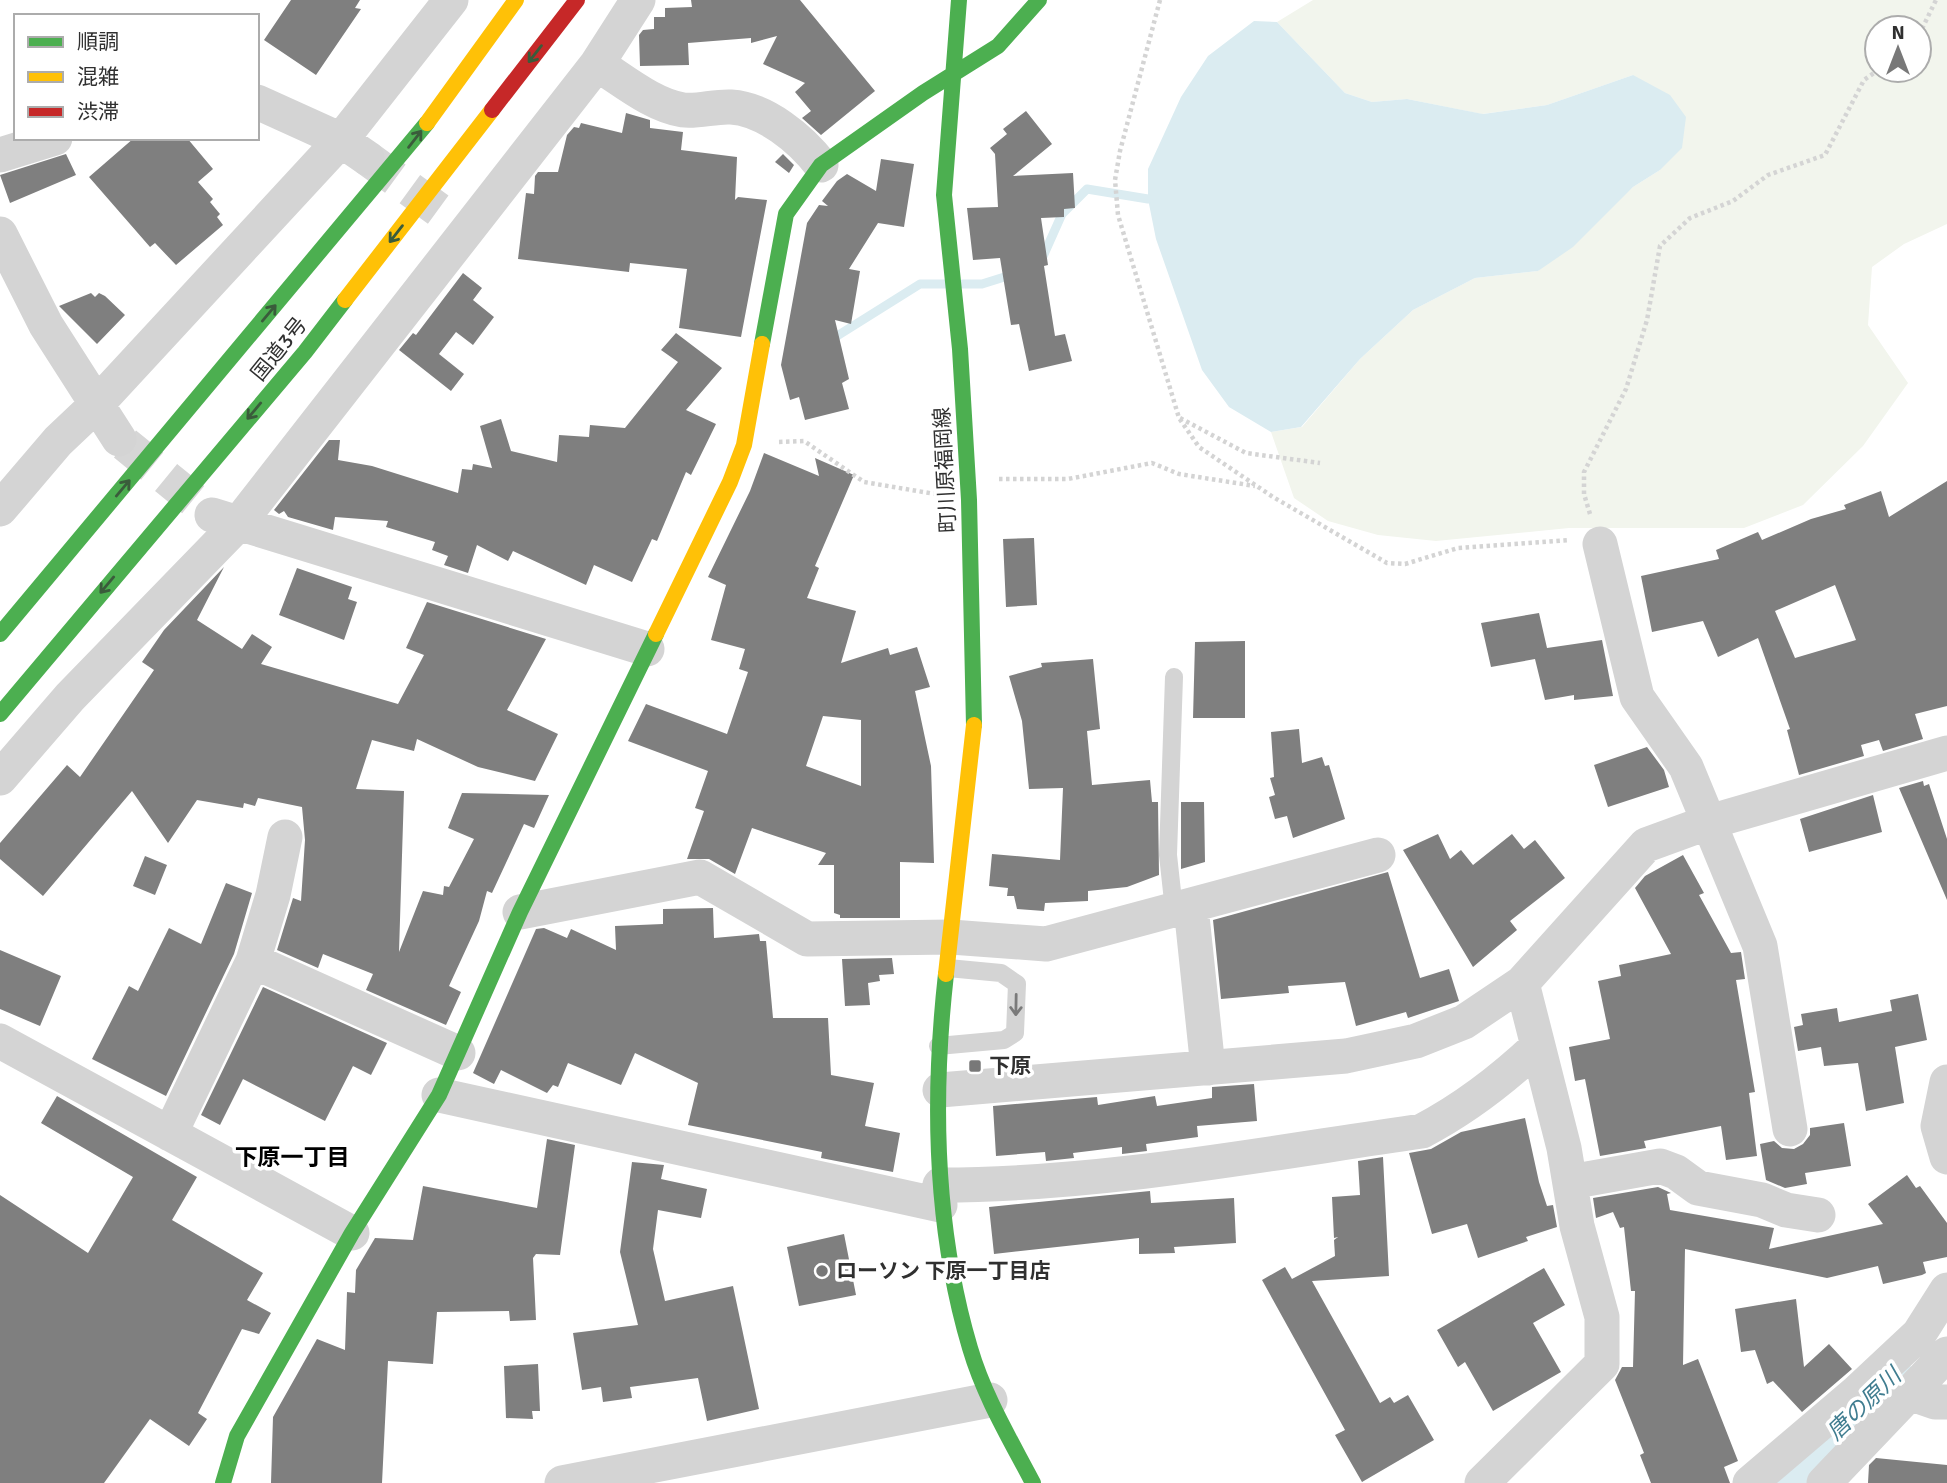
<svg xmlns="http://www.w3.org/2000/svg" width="1947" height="1483" font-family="Signika,'Noto Sans JP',sans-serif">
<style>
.green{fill:#f2f5ed;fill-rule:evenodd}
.water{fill:#dbecf1}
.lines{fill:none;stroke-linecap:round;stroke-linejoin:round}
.stream{stroke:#dbecf1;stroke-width:9}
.river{stroke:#dbecf1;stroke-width:52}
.building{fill:#7f7f7f;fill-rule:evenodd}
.street-tunnel{stroke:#d6d6d6;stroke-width:35;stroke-dasharray:35 18;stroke-linecap:butt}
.path{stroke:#d4d4d4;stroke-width:4.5;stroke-dasharray:3.5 3.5;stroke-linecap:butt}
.lane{stroke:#d4d4d4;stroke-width:18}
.street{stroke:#d4d4d4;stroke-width:35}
.fast{stroke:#4caf50;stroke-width:16}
.slow{stroke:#ffc107;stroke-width:16}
.jam{stroke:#c62828;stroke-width:16}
.oneway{stroke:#3a5c3b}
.oneway2{stroke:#7a7a7a}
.poi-dot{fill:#787878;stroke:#fff;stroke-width:2.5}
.labels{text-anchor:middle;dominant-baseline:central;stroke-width:7;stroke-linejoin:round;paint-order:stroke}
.street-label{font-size:21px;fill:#303030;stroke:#fff}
.poi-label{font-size:21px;font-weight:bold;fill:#303030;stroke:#fff;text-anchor:start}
.neighbourhood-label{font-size:23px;font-weight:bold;fill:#000;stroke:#fff}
.water-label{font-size:23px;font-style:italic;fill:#407d90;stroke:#fff}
</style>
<rect width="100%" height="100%" fill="#fff"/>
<!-- green -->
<path class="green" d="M1313,0H1947V224L1904,244L1872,267L1868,325L1908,383L1863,446L1803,505L1744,528H1569L1436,541L1378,535L1328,521L1294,498L1271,432L1302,427L1360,359L1413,310L1475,278L1538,271L1633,187L1660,170L1633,75L1547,105L1482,114L1407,99L1372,102L1345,93L1277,22ZM1877,28H1919V70H1877Z"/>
<!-- water -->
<path class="water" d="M1254,21L1277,22L1345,93L1372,102L1407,99L1483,114L1547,105L1633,75L1670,95L1686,117L1682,148L1660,170L1633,187L1573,247L1538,271L1475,278L1413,310L1360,359L1301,427L1271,432L1229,407L1202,370L1156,239L1148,199V169L1181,97L1208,56Z"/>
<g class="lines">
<!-- stream -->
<path class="stream" d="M1041,261L1062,214L1087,189L1148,199
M963,284H982L1014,274
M829,341L920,284H945"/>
<!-- river -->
<path class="river" d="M1777,1483L1890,1382"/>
</g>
<!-- building -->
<path class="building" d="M291,0H360L355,8L361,9L316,75L264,40Z
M691,0H800L875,91L821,135L802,118L811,111L795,92L805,83L763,64L777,36L751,43V38L688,43L689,65L640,66L639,35L643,30L654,29V17H665V8L692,7Z
M1026,111L1052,144L1013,176L1073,173L1075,208L1064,209V217L1041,218L1048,265L1044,266L1055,336L1065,334L1072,361L1029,371L1019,324L1011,325L1000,258L973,260L967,208L998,207L995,154L990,148L1007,134L1003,129Z
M626,113L650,120V128L683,132L681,150L737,157L735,200L738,197L767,200L741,337L679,328L687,269L630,263L629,272L518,259L526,193L534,194L535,176L538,172H558L567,135L574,127L579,128L581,123L622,133Z
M134,138H187L213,169L198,182L213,199L210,202L220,214L217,217L223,225L176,265L155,243L150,247L89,177Z
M66,154L76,175L10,203L0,175Z
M783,154L794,165L789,173L775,162Z
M881,159L914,164L904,227L878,223L849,269L860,271L851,324L835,320L849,379L842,383L849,409L805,420L799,397L790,400L781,365L807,223L819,205L828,206L822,201L837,181L847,174L876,191Z
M463,273L482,288L473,300L494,317L473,345L456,332L439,354L464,374L451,391L399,350L413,333L416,335Z
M91,293L95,297L99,293L105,296L125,315L97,344L59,306Z
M676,333L722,368L686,410L716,424L691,475L686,472L657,541L652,539L632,582L594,565L586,585L513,551L508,561L477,545L468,573L444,565L448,556L432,550L435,542L386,527L388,521L335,517L333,530L288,517L284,511L279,514L274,510L329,440H340L338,460L372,466L458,493L462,469L472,470L473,464L492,468L480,426L501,419L511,451L557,462L559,435L589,437L590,425L625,428L678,362L661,350Z
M764,453L819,476L815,458L854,475L815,566L819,568L807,598L856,611L841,663L888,648L890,655L917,647L930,687L915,691L931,766L934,863L900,862V918H840V915L834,913V865H818L826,853L752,828L735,874L709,859H687L704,811L695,808L708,771L628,741L646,704L727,734L748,672L739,669L745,649L711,640L726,585L708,577L750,491ZM823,716L861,720V786L806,766Z
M1947,481V706L1915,714L1923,739L1883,751L1879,740L1861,745L1864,756L1799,775L1787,730L1790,729L1758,638L1718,657L1703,621L1652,632L1641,576L1719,559L1716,550L1758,532L1762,540L1811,519L1846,509L1844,505L1881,491L1889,517ZM1835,585L1856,640L1795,658L1775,611Z
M1034,538L1037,605L1006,607L1003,539Z
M224,567L197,620L242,649L252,634L272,647L261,664L398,704L424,655L406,648L427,602L546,639L507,710L558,734L535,781L478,767L417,739L414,751L372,740L356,789L404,791L399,952L423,891L443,895L444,886L449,887L474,839L448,828L462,793L549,795L534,828L524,824L492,893L487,891L479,921L449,986L461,992L446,1025L366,990L373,974L323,954L318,968L277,950L293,898L301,901L305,840L302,807L258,798L255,806L244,803L243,808L197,800L168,843L132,791L43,896L0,859V843L67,765L80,777L154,670L142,662L164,630Z
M297,568L352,587L348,599L357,602L344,640L279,615Z
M1539,613L1547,648L1602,640L1613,696L1574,700V695L1545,700L1535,659L1491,667L1481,623Z
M1245,641V718H1193L1195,642Z
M1093,659L1100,729L1087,731L1092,785L1150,780L1152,802H1158L1159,875L1127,887L1088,891V901L1045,903L1044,911L1017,909L1014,896H1007L1008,888L989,886L992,854L1060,860L1063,788L1029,789L1022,721L1009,676L1042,667L1041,663Z
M1299,729L1302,763L1322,757L1325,766L1329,765L1345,819L1293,838L1287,816L1275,819L1269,797L1275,795L1270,778L1274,777L1271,732Z
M1647,747L1664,770L1669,787L1608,807L1594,765Z
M1923,781L1924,786L1929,784L1947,839V900L1899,788Z
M1873,795L1882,832L1809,852L1800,819Z
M1181,802H1204L1205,862L1181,869Z
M1438,834L1450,859L1461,850L1473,865L1512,834L1524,849L1535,840L1565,878L1510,921L1517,930L1473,967L1403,850Z
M1683,855L1704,893L1699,895L1731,953L1741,952L1745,979L1736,980L1755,1092L1749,1093L1757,1156L1726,1160L1721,1126L1644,1141L1646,1148L1600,1156L1585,1079L1575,1081L1569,1047L1610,1039L1598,981L1621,976L1619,965L1671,954L1635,888L1645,876Z
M145,856L167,865L155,895L133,886Z
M1388,872L1420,978L1449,969L1459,1001L1408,1018L1406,1012L1356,1026L1345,982L1288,986L1289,993L1221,999L1213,920Z
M226,883L252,893L234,954L166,1096L92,1059L129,986L138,991L169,928L201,944Z
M713,908L714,938L759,934L760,941H766L773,1018H828L831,1075L874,1083L865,1126L900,1133L893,1172L821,1158L822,1152L688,1125L698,1083L635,1053L621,1085L568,1063L558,1087L553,1085L547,1093L501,1070L494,1084L473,1073L536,929L544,928L567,938L571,929L616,950L615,926L663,924V909Z
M0,950L61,976L40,1026L0,1009Z
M892,958L894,974L879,975L880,981L868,983L870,1005L845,1006L842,959Z
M263,987L387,1043L371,1075L353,1066L325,1121L243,1079L220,1125L201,1115Z
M1918,994L1927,1040L1895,1047L1904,1103L1866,1111L1858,1063L1824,1066L1821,1047L1798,1051L1794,1027L1803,1025L1801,1014L1837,1008L1839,1022L1892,1011L1890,1000Z
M1254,1084L1257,1121L1197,1126L1198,1137L1146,1144L1147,1151L1122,1154V1147L1073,1153L1074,1158L1046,1161L1045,1152L996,1156L993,1106L1097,1097L1098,1105L1155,1096L1157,1106L1212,1098V1087Z
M57,1096L197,1177L172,1220L263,1273L247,1300L271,1313L259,1334L242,1329L198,1413L207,1419L189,1446L150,1419L104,1483H0V1195L88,1253L133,1177L41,1123Z
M1525,1118L1539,1182L1547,1206L1553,1205L1557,1227L1526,1237L1528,1241L1478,1258L1467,1224L1432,1234L1409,1153L1431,1149L1461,1132Z
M1844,1123L1851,1166L1805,1173L1807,1184L1785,1188L1766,1180L1760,1144L1774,1141L1782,1148L1794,1149L1803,1144L1810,1135V1128Z
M547,1139L575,1145L560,1255L536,1254L533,1258L536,1320L510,1321L509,1311L437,1312L433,1364L388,1361L382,1483H271L273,1417L317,1339L345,1350L347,1292L355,1293L356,1270L375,1238L413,1240L423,1186L537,1208Z
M1383,1157L1389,1276L1312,1281L1380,1403L1390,1397L1394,1403L1408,1395L1434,1440L1362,1482L1335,1435L1345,1430L1262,1280L1285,1267L1292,1279L1335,1256L1334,1240L1338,1237L1334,1238L1332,1197L1360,1195L1358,1161Z
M632,1162L664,1165L661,1179L707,1189L701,1218L658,1210L653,1249L665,1301L733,1286L759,1409L707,1421L698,1378L630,1387L632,1398L603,1402L601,1387L582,1390L573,1333L638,1325L620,1252Z
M1907,1175L1916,1188L1920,1186L1947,1223V1257L1923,1262L1926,1273L1922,1275L1883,1284L1878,1266L1827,1278L1685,1249L1683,1365L1698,1359L1738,1461L1724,1467L1730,1483H1651L1640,1455L1644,1453L1615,1380L1622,1367H1633L1635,1291H1631L1624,1227L1620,1228L1613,1212L1596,1218L1593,1198L1658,1187L1671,1193L1667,1194L1670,1210L1774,1228L1769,1249L1883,1224L1868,1204Z
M1150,1191L1151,1203L1234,1198L1236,1243L1174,1247L1175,1253L1139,1254V1238L994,1254L989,1207Z
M844,1234L856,1295L799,1306L787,1247Z
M1544,1268L1565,1305L1533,1323L1561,1372L1493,1411L1465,1362L1458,1367L1437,1330Z
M1796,1299L1804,1367L1829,1344L1852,1369L1802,1412L1773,1381L1767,1384L1755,1350L1741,1352L1735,1309Z
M538,1364L540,1411H532L533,1419L506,1418L504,1366Z
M1876,1458L1947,1465V1483H1868L1869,1465Z"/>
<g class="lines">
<!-- street-tunnel -->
<path class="street-tunnel" d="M367,158L451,219
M125,444L206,510"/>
<!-- path -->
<path class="path" d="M1160,0L1120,151L1115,180L1118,215L1179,418L1199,447L1273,497L1387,563L1405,564L1458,548L1570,540
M1919,35L1936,0
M1180,418L1246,453L1320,463
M779,442L804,441L864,482L935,494
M999,479H1068L1152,463L1179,474L1255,486
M1590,514L1584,494V472L1626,389L1647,320L1660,246L1690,218L1733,201L1768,175L1825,155L1864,80L1878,70"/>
<!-- lane -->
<path class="lane" d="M1174,677L1168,855L1174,910
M938,1046L1004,1040L1015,1033L1017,984L1001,973L948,968"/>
<!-- street -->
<path class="street" d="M597,64C623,80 652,105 683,110C698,112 715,106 731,107C765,109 801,139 821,165
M257,102L341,140L367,158
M0,155L55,138
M0,234L46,325L119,439
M0,509L58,441L95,406L341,140L451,0
M212,515L647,649
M1600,544L1637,697L1686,767L1760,946L1790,1129
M0,778L70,697L238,524L597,64L638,0
M1191,907L1208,1068
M520,912L700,877L807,939L951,937L1046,944L1378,855
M253,961L458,1053
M0,1041L352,1233
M1947,1082L1938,1126L1947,1157
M940,1090L1346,1056L1416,1041L1464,1022L1522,983L1646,845L1709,822L1947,753
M439,1095L940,1205
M170,1134L253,961L273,895L285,837
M1570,1182L1660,1166L1676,1172L1698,1188L1762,1200L1786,1210L1818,1215
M940,1185C1101,1185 1262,1154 1422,1131C1464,1109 1503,1079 1538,1046
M1909,1393L1935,1402H1947
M562,1483L990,1400
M1482,1483L1602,1364V1317L1577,1226L1564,1148L1522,983
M1750,1483L1857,1392L1919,1334L1947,1290
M1824,1483L1947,1354"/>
<!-- fast -->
<path class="fast" d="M959,0L944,195L960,349L969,500L974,725
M762,344L786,214L821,165L923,93L998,46L1039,0
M0,634L427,123
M0,714L305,352L345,300
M946,974C932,1099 934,1227 970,1348C984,1396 1010,1439 1033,1483
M223,1483L237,1436L352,1233L439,1095L520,912L656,634"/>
<!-- slow -->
<path class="slow" d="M427,123L516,0
M345,300L492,110
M656,634L730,482L744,445L762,344
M946,974L974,725"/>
<!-- jam -->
<path class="jam" d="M492,110L577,0"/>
</g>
<!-- one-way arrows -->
<defs><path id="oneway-shaft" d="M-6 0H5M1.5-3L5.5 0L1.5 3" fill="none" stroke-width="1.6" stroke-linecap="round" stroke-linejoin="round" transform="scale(1.75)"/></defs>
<g class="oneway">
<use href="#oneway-shaft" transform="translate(535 54) rotate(128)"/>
<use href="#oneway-shaft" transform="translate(415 139) rotate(-52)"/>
<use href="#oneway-shaft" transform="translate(396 234) rotate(128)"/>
<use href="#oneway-shaft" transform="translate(269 313) rotate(-50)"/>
<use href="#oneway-shaft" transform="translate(254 411) rotate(130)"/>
<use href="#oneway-shaft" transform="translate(123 488) rotate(-50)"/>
<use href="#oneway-shaft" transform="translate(107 585) rotate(130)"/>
</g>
<use class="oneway2" href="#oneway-shaft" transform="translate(1016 1005) rotate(91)"/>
<!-- markers -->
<g class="poi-dot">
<rect x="968" y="1059" width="14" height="14" rx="3.5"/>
<circle cx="822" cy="1271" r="7"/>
</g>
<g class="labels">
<!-- street labels -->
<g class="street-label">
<text transform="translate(279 349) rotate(-51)">国道3号</text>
<text transform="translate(945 470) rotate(-93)">町川原福岡線</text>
</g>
<!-- poi labels -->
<g class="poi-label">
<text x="989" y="1066">下原</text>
<text x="836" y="1271">ローソン 下原一丁目店</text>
</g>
<!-- neighbourhood labels -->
<g class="neighbourhood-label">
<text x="292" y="1157">下原一丁目</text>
</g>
<!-- water labels -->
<g class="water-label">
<text transform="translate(1864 1404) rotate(-44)">唐の原川</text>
</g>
</g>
<!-- legend -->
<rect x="14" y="14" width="245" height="126" fill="#ffffff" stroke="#acacac" stroke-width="2"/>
<rect x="28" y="37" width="35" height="10" fill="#4caf50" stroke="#acacac" stroke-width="2"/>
<text x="77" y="49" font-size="21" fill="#303030">順調</text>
<rect x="28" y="72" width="35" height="10" fill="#ffc107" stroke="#acacac" stroke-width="2"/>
<text x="77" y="84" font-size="21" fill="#303030">混雑</text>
<rect x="28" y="107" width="35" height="10" fill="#c62828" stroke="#acacac" stroke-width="2"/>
<text x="77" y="119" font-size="21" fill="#303030">渋滞</text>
<!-- north arrow -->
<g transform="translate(1898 49)"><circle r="33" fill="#ffffff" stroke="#acacac" stroke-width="2"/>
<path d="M0-5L12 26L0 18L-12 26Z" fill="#787878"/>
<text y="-10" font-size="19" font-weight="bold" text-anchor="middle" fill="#303030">N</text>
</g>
</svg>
